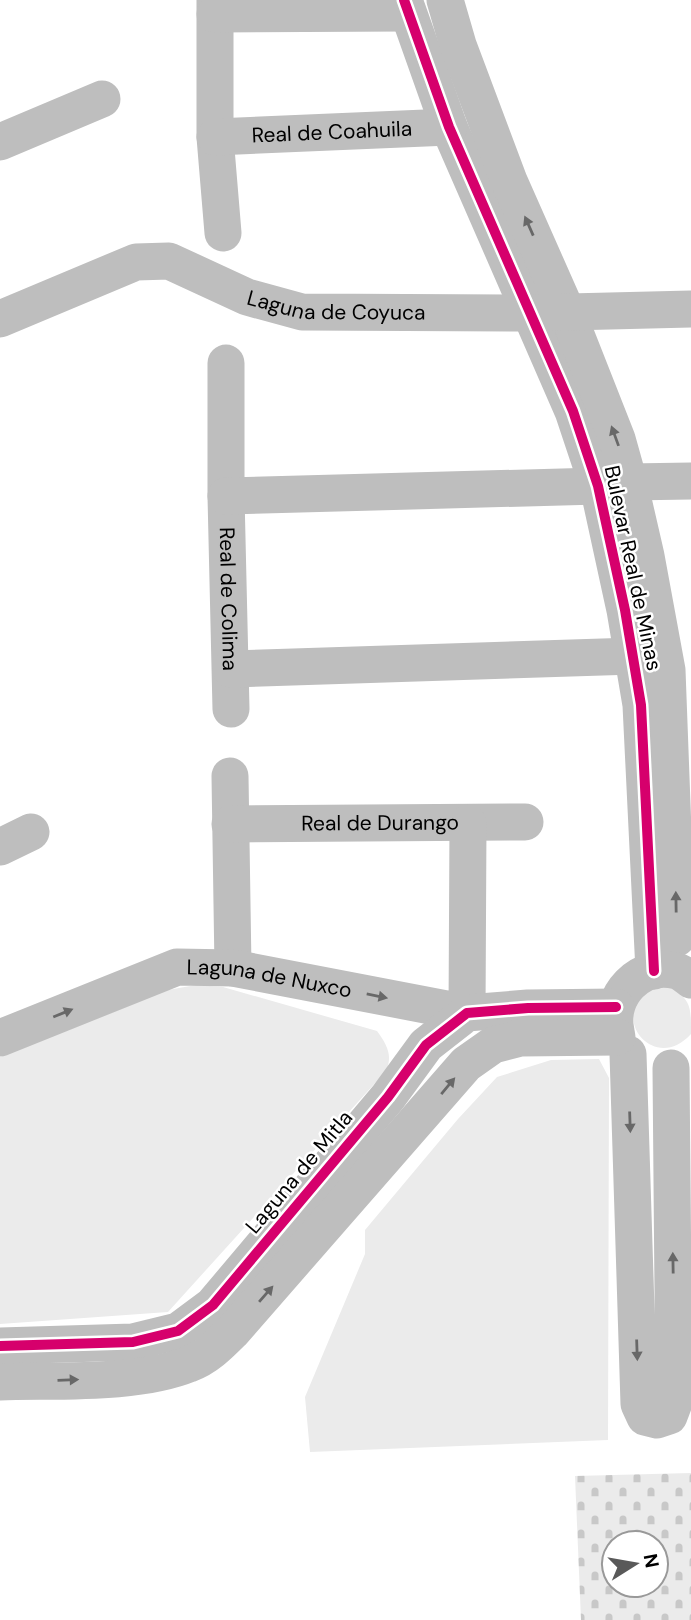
<svg xmlns="http://www.w3.org/2000/svg" width="691" height="1620" font-family="'DM Sans',sans-serif">
<style>
.cemetery{fill:url(#cemetery-stones);fill-rule:evenodd}
.park{fill:#ebebeb}
.lines{fill:none;stroke-linecap:round;stroke-linejoin:round}
.minor{stroke:#bebebe;stroke-width:37}
.cycleway-casing{stroke:#fff;stroke-width:15}
.cycleway{stroke:#d6006c;stroke-width:10}
.oneway{fill:#686868}
.labels{text-anchor:middle;dominant-baseline:central;stroke-width:5;stroke-linejoin:round;paint-order:stroke}
.street-label{font-size:21px;fill:#000;stroke:#fff}
</style>
<defs>
<pattern id="cemetery-stones" width="16" height="16" patternUnits="userSpaceOnUse" patternTransform="scale(1.75)"><rect width="16" height="16" fill="#ebebeb"/><path d="M2 7V4a2 2 0 0 1 4 0v3zM10 15v-3a2 2 0 0 1 4 0v3z" fill="#c8c8c8"/></pattern>
</defs>
<rect width="100%" height="100%" fill="#fff"/>
<!-- cemetery -->
<path class="cemetery" d="M691,1473V1620H581L575,1476ZM614,1543H656V1585H614Z"/>
<!-- park -->
<path class="park" d="M196,985L223,987L377,1031C387,1045 393,1055 386,1071L168,1312L0,1324V1057L162,991Z
M670,986C691,1001 691,1005 691,1034C655,1074 609,1018 648,991C653,987 663,987 670,986Z
M599,1059L609,1078L608,1440L310,1452L305,1397L365,1254V1230L458,1119L497,1077L551,1060Z"/>
<g class="lines">
<!-- minor -->
<g class="minor">
<path d="M215,0V137L223,233"/>
<path d="M404,0L449,127L573,411L598,486L625,610L641,705L654,971"/>
<path d="M445,0L458,45L509,181L567,312L617,439L629,482L646,556L667,670L677,938"/>
<path d="M215,14L407,13"/>
<path id="s1" d="M215,137L449,127"/>
<path d="M0,142L102,99"/>
<path id="s2" d="M0,319L136,262L169,261L247,297L302,312L528,313L691,309"/>
<path id="s3" d="M226,363V496L231,709"/>
<path d="M629,482L691,481"/>
<path d="M226,496L598,486"/>
<path d="M231,669L634,656"/>
<path d="M230,776L233,968"/>
<path id="s4" d="M230,824L525,822"/>
<path d="M0,847L31,832"/>
<path d="M616,1031C608,996 640,961 677,971C681,972 687,977 691,980"/>
<path id="s5" d="M0,1038L177,967L233,968L467,1013L468,823"/>
<path d="M628,1054L639,1404L645,1417L657,1420L669,1416L674,1403L671,1068"/>
<path d="M0,1346L133,1342L178,1331L213,1305L388,1097L426,1045L467,1013L528,1008L616,1007"/>
<path d="M0,1382C55,1380 138,1385 189,1364C206,1358 219,1345 232,1332L466,1064L493,1045L520,1038L617,1037"/>
</g>
<defs>
<path id="cycleway" d="M404,0L449,127L573,411L598,486L625,610L641,705L654,971
M0,1346L133,1342L178,1331L213,1305L388,1097L426,1045L467,1013L528,1008L616,1007"/>
</defs>
<!-- cycleway casing -->
<use href="#cycleway" class="cycleway-casing"/>
<!-- cycleway -->
<use href="#cycleway" class="cycleway"/>
</g>
<!-- one-way arrows -->
<defs><path id="oneway-solid" d="M-6-.8H1V-3.2L6.5 0L1 3.2V.8H-6Z" transform="scale(1.75)"/></defs>
<g class="oneway">
<use href="#oneway-solid" transform="translate(529 226) rotate(-114)"/>
<use href="#oneway-solid" transform="translate(615 436) rotate(-110)"/>
<use href="#oneway-solid" transform="translate(676 902) rotate(-91)"/>
<use href="#oneway-solid" transform="translate(377 996) rotate(11)"/>
<use href="#oneway-solid" transform="translate(63 1013) rotate(-22)"/>
<use href="#oneway-solid" transform="translate(448 1086) rotate(-50)"/>
<use href="#oneway-solid" transform="translate(630 1122) rotate(88)"/>
<use href="#oneway-solid" transform="translate(673 1263) rotate(-91)"/>
<use href="#oneway-solid" transform="translate(266 1294) rotate(-49)"/>
<use href="#oneway-solid" transform="translate(637 1350) rotate(88)"/>
<use href="#oneway-solid" transform="translate(68 1380) rotate(-2)"/>
</g>
<g class="labels">
<!-- street labels -->
<g class="street-label">
<text stroke="none"><textPath href="#s1" startOffset="117">Real de Coahuila</textPath></text>
<text stroke="none"><textPath href="#s2" startOffset="357">Laguna de Coyuca</textPath></text>
<text transform="translate(633 568) rotate(78)">Bulevar Real de Minas</text>
<text stroke="none"><textPath href="#s3" startOffset="236">Real de Colima</textPath></text>
<text stroke="none"><textPath href="#s4" startOffset="150">Real de Durango</textPath></text>
<text stroke="none"><textPath href="#s5" startOffset="284">Laguna de Nuxco</textPath></text>
<text transform="translate(299 1172) rotate(-50)">Laguna de Mitla</text>
</g>
</g>
<!-- north arrow -->
<g transform="translate(635 1564) rotate(79)"><circle r="33" fill="#ffffff" stroke="#999999" stroke-width="2"/>
<path d="M0-5L12 26L0 18L-12 26Z" fill="#595959"/>
<text y="-10" font-size="19" font-weight="bold" text-anchor="middle" fill="#000000">N</text>
</g>
</svg>
